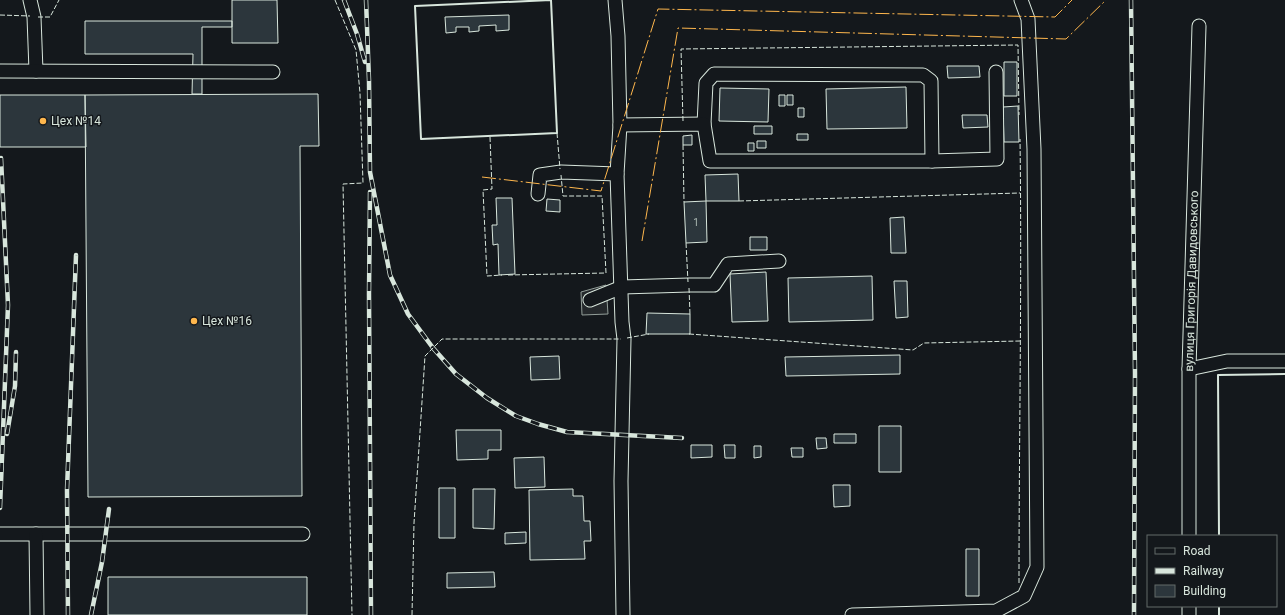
<svg xmlns="http://www.w3.org/2000/svg" width="1285" height="615" font-family="Roboto,sans-serif">
<style>
.parking{fill:#24282b;stroke:#939e99}
.building{fill:#2c363c;stroke:#d8e6dc}
.lines{fill:none;stroke-linecap:round;stroke-linejoin:round}
.minor-casing{stroke:#d8e6dc;stroke-width:15}
.minor{stroke:#14181c;stroke-width:13}
.rail-casing{stroke:#d8e6dc;stroke-width:4.5}
.rail{stroke:#14181c;stroke-width:3;stroke-dasharray:9;stroke-linecap:butt}
.fence{stroke:#d8e6dc;stroke-width:1;stroke-dasharray:5 2;stroke-linecap:butt}
.wall{stroke:#d8e6dc;stroke-width:2}
.power{stroke:#ffb74d;stroke-width:1;stroke-dasharray:14 3 2 3;stroke-linecap:butt}
.poi-dot{fill:#ffb74d;stroke:#14181c;stroke-width:1.5}
.labels{text-anchor:middle;dominant-baseline:central;stroke-width:3;stroke-linejoin:round;paint-order:stroke}
.number-label{font-size:10px;fill:#adbab4}
.poi-label{font-size:12px;fill:#d8e6dc;stroke:#14181c;text-anchor:start}
.street-label{font-size:12px;fill:#d8e6dc;stroke:#14181c}
</style>
<rect width="100%" height="100%" fill="#14181c"/>
<!-- parking -->
<path class="parking" d="M606,285L608,314L582,315L581,292Z"/>
<!-- building -->
<path class="building" d="M232,0H277L278,43H232Z
M509,15V30L496,31V25L479,26V31L469,32V27H456V32L446,33L445,17Z
M85,21H232V27H202V94H192L193,54H85Z
M1004,62H1017V96H1004Z
M947,66H979L980,77L948,78Z
M906,87L907,128L827,129L826,89Z
M720,88L769,89L768,122L719,121Z
M318,94L319,146H300L302,496L88,497L85,95Z
M0,95H85L86,147H0Z
M779,95H785V106H779Z
M787,95H793V105H787Z
M1018,106L1019,142H1004L1003,107Z
M798,108H804V117H798Z
M962,115H987L988,127L963,128Z
M754,126H772V134H754Z
M797,134H808V140H797Z
M692,135V145H683V136Z
M757,141H766V148H757Z
M748,143H754V151H748Z
M738,174L739,201H706L705,175Z
M496,198H512L515,274L499,275L498,244L493,245L492,225H497Z
M547,199L560,200V212L546,211Z
M706,201L707,242L686,243L684,202Z
M904,217L906,253H891L890,218Z
M750,237H767V250H750Z
M766,272L768,321L732,322L730,274Z
M872,276L873,320L789,322L788,278Z
M894,281H907L908,317L896,318Z
M647,313L690,314V334H646Z
M900,355V374L786,376L785,357Z
M559,356L560,379L531,380L530,357Z
M879,426H901V472H879Z
M456,430H501V450H488V459L457,460Z
M834,434H856V443H834Z
M816,438H826L827,448L817,449Z
M691,445H712V457L691,458Z
M724,445H735V458H725Z
M754,446H761V457L754,458Z
M791,448H803V457H792Z
M544,457L545,487L515,488L514,458Z
M833,485H850V506L834,507Z
M439,488H455V538H439Z
M473,489H495L494,529L473,528Z
M573,489V496H583L584,521H590L591,541H584L585,559L530,560L529,490Z
M526,532V543L505,544V533Z
M966,549H979V596H966Z
M494,572L495,587L447,588V573Z
M108,577H307V615H108Z"/>
<g class="lines">
<defs>
<g id="minor">
<path d="M30,0L34,17L36,71"/>
<path d="M615,0L618,36L620,125L617,174L622,322L624,339L621,481L623,615"/>
<path d="M0,71L273,72"/>
<path d="M704,124L706,83L714,74L923,75L931,81L932,161"/>
<path d="M620,125L704,124L710,161H932L997,159L996,72"/>
<path d="M538,194L540,175L561,172L617,174"/>
<path d="M590,300L622,287L689,285H714L728,264L779,261"/>
<path d="M1189,369L1227,361H1285"/>
<path d="M0,534H303"/>
<path d="M36,534L37,615"/>
<path id="s1" d="M1189,536V369L1199,26"/>
<path d="M852,615L996,611L1024,596L1037,567L1034,149L1028,19L1021,0"/>
<path d="M1189,615V606"/>
</g>
</defs>
<!-- minor casing -->
<use href="#minor" class="minor-casing"/>
<!-- minor -->
<use href="#minor" class="minor"/>
<defs>
<path id="rail" d="M344,0L357,34L365,62
M366,0L369,80L370,172L390,275L408,314L433,348L456,374L487,398L516,416L538,424L567,432L682,438
M1131,0L1135,373L1134,615
M370,192L369,294L371,615
M7,434L15,386L16,352
M0,508L8,305L1,158
M68,615L67,490L76,255
M91,615L102,562L109,509"/>
</defs>
<!-- rail casing -->
<use href="#rail" class="rail-casing"/>
<!-- rail -->
<use href="#rail" class="rail"/>
<!-- fence -->
<path class="fence" d="M335,0L356,50L360,93L363,183L343,184L352,615
M0,15L30,16
M38,17H50L59,0
M683,121L681,49L1018,45L1019,115
M557,133L560,169
M490,137L492,189L483,190L487,276L502,275
M683,145L684,202
M739,201L1020,193
M686,243L688,282
M508,275L606,273L602,196H563L561,175
M689,288L690,314
M689,334L913,350L924,343L1020,341
M627,338L649,334
M1019,583C1019,435 1022,287 1020,139
M412,615L414,523L425,356L442,339H621"/>
<!-- wall -->
<path class="wall" d="M551,0L557,133L421,139L415,6Z
M1219,536L1218,375L1285,374
M1219,606V615"/>
<!-- power -->
<path class="power" d="M482,177L601,191L658,9L1055,17L1072,0
M642,241L678,28L1066,39L1106,0"/>
</g>
<!-- markers -->
<g class="poi-dot">
<circle cx="43" cy="121" r="4"/>
<circle cx="194" cy="321" r="4"/>
</g>
<g class="labels">
<!-- number labels -->
<g class="number-label">
<text x="696" y="222">1</text>
</g>
<!-- poi labels -->
<g class="poi-label">
<text x="51" y="121">Цех №14</text>
<text x="202" y="321">Цех №16</text>
</g>
<!-- street labels -->
<g class="street-label">
<text stroke="none"><textPath href="#s1" startOffset="255">вулиця Григорія Давидовського</textPath></text>
</g>
</g>
<!-- legend -->
<rect x="1147" y="535" width="130" height="72" fill="#14181c" stroke="#626a69"/>
<rect x="1155" y="548" width="20" height="6" fill="#14181c" stroke="#626a69"/>
<text x="1183" y="555" font-size="12" fill="#d8e6dc">Road</text>
<rect x="1155" y="568" width="20" height="6" fill="#d8e6dc" stroke="#626a69"/>
<text x="1183" y="575" font-size="12" fill="#d8e6dc">Railway</text>
<rect x="1155" y="585" width="20" height="12" fill="#2c363c" stroke="#626a69"/>
<text x="1183" y="595" font-size="12" fill="#d8e6dc">Building</text>
</svg>
